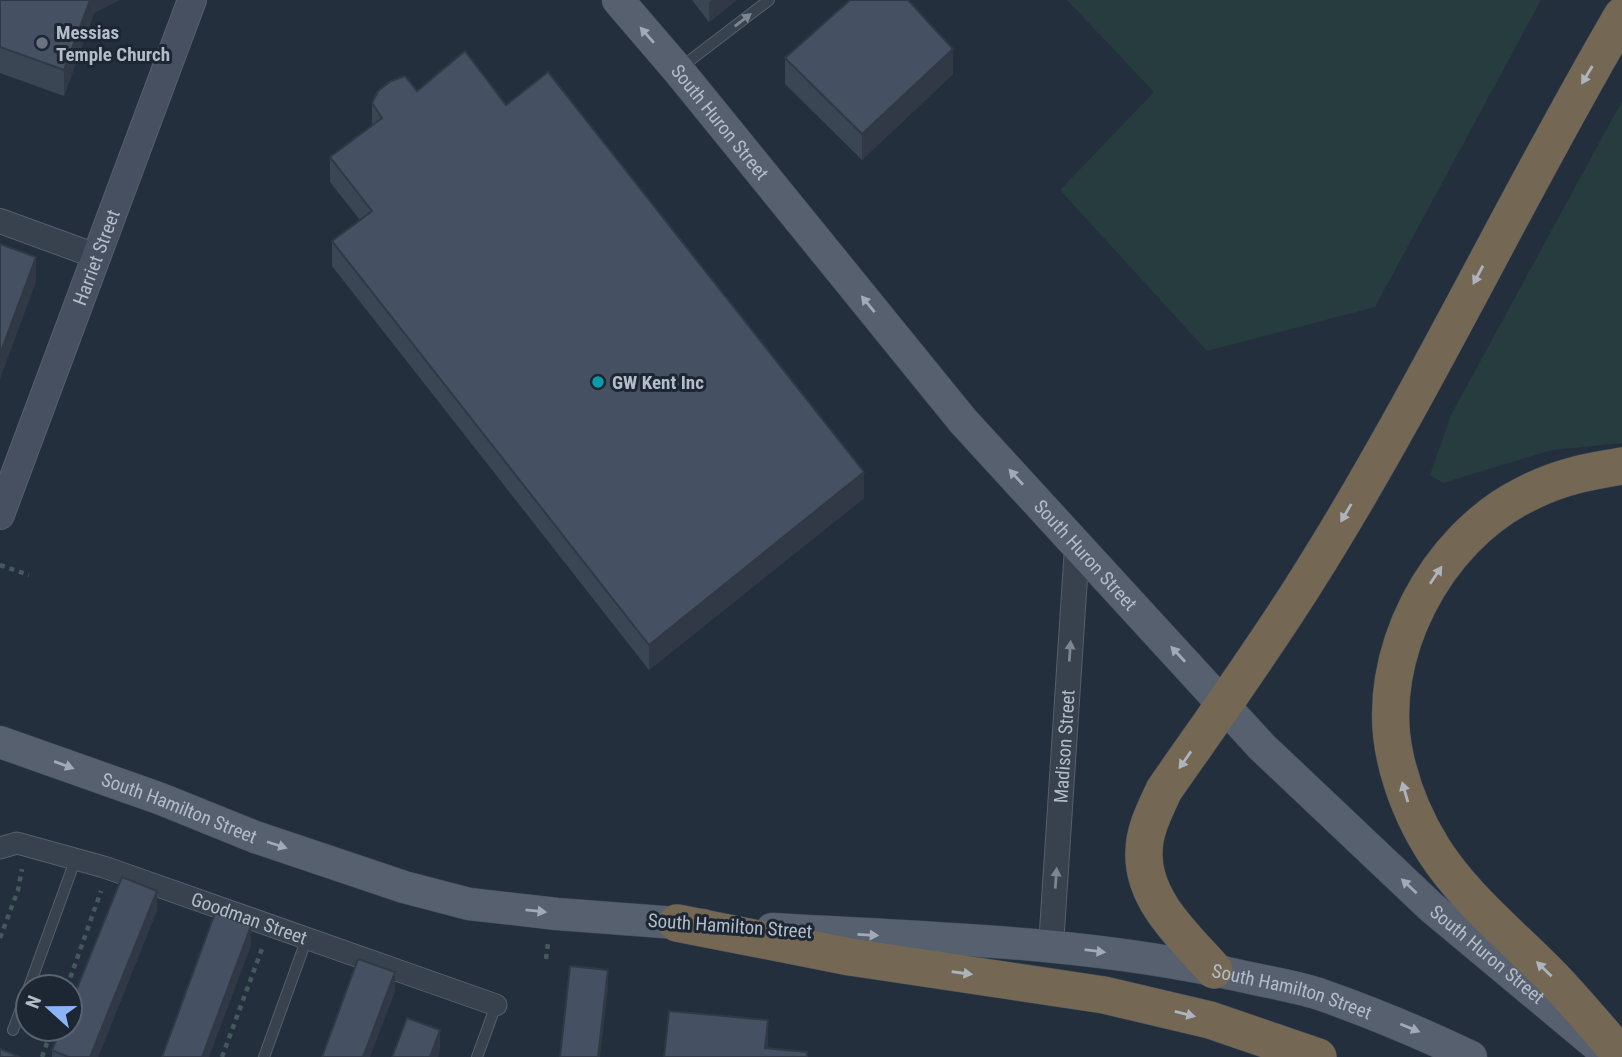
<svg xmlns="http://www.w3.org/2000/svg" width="1622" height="1057" font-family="'Roboto Condensed',sans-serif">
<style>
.green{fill:#263c3f}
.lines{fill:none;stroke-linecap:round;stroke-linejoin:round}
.service-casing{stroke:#565f6c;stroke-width:12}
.minor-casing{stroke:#565f6c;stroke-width:23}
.tertiary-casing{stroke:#565f6c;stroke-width:26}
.secondary-casing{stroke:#565f6c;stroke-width:30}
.primary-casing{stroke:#414a57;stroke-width:33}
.motorway-casing{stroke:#434c59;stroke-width:38}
.path{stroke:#44595c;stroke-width:4.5;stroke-dasharray:5 5;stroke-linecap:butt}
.service{stroke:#38414e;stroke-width:10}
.minor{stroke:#38414e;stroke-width:21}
.tertiary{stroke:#38414e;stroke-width:24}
.secondary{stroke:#465061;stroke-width:28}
.primary{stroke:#56606e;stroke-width:32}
.motorway{stroke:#746855;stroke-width:37}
.wall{fill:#3b4654}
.shaded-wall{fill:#303945}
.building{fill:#455162;stroke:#303945;stroke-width:2}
.oneway{fill:#7c8592}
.oneway2{fill:#a1aab7}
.oneway3{fill:#aeb4bd}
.worship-dot{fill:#6b7280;stroke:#1d2633;stroke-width:2.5}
.culture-dot{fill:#0f9aa8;stroke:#1d2633;stroke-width:2.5}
.labels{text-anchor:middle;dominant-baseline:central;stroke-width:6;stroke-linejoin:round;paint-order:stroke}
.poi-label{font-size:19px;font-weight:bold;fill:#b4bcc9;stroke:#1d2633;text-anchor:start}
.street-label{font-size:19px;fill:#b4bcc9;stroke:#1d2633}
</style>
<rect width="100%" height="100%" fill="#242f3e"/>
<!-- green -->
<path class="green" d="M1067,0H1541L1375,307L1207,351L1060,190L1154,92Z
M1622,101V443L1552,450L1443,483L1430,475L1451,415Z"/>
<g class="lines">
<defs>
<path id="service" d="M680,68L769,0
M29,987L76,858
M13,1030L28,990
M264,1057L307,938
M477,1057L496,1005"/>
<g id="minor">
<path id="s1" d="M0,848L17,843L104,867L496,1005"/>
</g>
<g id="tertiary">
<path d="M0,221L96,256"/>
<path id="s2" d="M1051,946L1077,547"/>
</g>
<g id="secondary">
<path id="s3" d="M0,515L192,0"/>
</g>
<g id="primary">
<path id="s4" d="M618,0L678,70L963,421L1262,747L1431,907L1599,1047"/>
<path id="s5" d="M0,742L161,799L255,837L404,887L469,904L557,914L703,925"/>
<path id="s6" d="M772,929C929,938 1087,941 1241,976C1267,982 1294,986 1319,994C1371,1012 1421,1033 1471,1057"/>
</g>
<path id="motorway" d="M1622,466C1586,472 1559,477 1526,494C1436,538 1373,656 1395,756C1402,789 1415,820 1433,849C1464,898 1511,935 1552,977C1576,1002 1599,1030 1622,1056
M677,923L850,957L1104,995L1210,1020L1318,1057
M1214,970C1185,937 1142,900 1144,852C1144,830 1155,810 1164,790C1212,721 1262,652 1307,580C1422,398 1513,202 1622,16"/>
</defs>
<!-- service casing -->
<use href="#service" class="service-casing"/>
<!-- minor casing -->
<use href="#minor" class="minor-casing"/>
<!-- tertiary casing -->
<use href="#tertiary" class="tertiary-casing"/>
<!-- secondary casing -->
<use href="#secondary" class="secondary-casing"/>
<!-- primary casing -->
<use href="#primary" class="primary-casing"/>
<!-- motorway casing -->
<use href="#motorway" class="motorway-casing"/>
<!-- path -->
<path class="path" d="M0,565L29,575
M0,938L18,890L22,869
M546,959L548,943
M67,987L101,891
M42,1057L52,1029
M222,1057L263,946"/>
<!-- service -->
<use href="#service" class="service"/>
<!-- minor -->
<use href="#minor" class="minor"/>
<!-- tertiary -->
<use href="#tertiary" class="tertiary"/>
<!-- secondary -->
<use href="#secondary" class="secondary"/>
<!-- primary -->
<use href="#primary" class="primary"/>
<!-- motorway -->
<use href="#motorway" class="motorway"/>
</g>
<!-- wall -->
<path class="wall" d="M0,0H119L94,13L64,96L0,73Z
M692,0H737L709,22Z
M785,58L953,74L862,160L785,84Z
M417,91L506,105L864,498L649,670L332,266V241L360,220L330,182V157L372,125V103Z
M157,910L98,1057H52V1050Z"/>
<!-- shaded-wall -->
<path class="shaded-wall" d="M90,0H119L94,13L64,96V70Z
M712,0H737L709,22V3Z
M953,49V74L862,160V134Z
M36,257V282L0,379V354Z
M864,472V498L649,670V645Z
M157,891V910L98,1057H90Z
M251,926V946L209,1057H202Z
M608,970V990L600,1057H598Z
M395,972V992L370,1057H363Z
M768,1020V1046L767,1057L765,1048Z
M440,1030V1050L438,1057H430Z"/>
<!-- building -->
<path class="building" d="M0,0H90L64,70L0,47Z
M850,0H908L953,49L862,134L785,58Z
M465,51L506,105L548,72L864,472L649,645L332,241L372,211L330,157L382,118L372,103L378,91L391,81L405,76L417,91Z
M0,244L36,257L0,354Z
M122,877L157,891L90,1057H68L52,1050L61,1029H70V1006Z
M215,913L251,926L202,1057H162Z
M358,959L395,972L363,1057H322Z
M570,966L608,970L598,1057H560Z
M669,1011L768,1020L765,1048L807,1052V1057H664Z
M407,1018L440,1030L430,1057H392Z
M0,1049L20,1057H0Z"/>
<!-- one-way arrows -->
<defs><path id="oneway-solid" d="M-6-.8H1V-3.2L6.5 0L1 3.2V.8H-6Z" transform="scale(1.75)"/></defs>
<g class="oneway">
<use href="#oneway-solid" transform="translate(743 20) rotate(-38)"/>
<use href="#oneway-solid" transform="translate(1070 651) rotate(-86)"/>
<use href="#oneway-solid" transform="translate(1056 878) rotate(-86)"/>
</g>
<g class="oneway2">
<use href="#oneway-solid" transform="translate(647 35) rotate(-131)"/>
<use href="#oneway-solid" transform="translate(868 304) rotate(-129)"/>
<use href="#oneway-solid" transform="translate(1016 477) rotate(-132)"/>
<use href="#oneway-solid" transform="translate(1178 654) rotate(-133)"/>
<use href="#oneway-solid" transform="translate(64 765) rotate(20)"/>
<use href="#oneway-solid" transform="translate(277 845) rotate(18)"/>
<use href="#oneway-solid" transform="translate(1409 886) rotate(-137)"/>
<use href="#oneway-solid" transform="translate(536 911) rotate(6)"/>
<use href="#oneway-solid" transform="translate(868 935) rotate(3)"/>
<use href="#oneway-solid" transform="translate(1095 951) rotate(7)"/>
<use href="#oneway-solid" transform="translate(1410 1028) rotate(22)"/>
</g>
<g class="oneway3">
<use href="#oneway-solid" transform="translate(1587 75) rotate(121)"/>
<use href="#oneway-solid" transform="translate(1478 275) rotate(118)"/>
<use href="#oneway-solid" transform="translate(1346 513) rotate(120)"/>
<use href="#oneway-solid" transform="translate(1436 575) rotate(-56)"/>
<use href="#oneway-solid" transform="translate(1185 760) rotate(125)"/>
<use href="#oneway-solid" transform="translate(1405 792) rotate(-106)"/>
<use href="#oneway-solid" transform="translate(1544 969) rotate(-136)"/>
<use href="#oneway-solid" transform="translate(962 973) rotate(8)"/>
<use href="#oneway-solid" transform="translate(1185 1014) rotate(14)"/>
</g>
<!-- markers -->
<circle class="worship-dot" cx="42" cy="43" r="7"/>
<circle class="culture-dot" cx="598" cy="382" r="7"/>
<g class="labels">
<!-- poi labels -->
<g class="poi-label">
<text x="56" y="32">Messias<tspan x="56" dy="22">Temple Church</tspan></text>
<text x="612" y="382">GW Kent Inc</text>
</g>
<!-- street labels -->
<g class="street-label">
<text stroke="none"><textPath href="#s4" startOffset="159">South Huron Street</textPath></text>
<text stroke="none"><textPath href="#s3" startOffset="275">Harriet Street</textPath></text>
<text stroke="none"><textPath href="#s4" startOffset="726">South Huron Street</textPath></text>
<text stroke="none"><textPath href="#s2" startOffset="200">Madison Street</textPath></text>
<text stroke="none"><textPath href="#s5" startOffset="191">South Hamilton Street</textPath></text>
<text stroke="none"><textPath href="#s1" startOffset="262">Goodman Street</textPath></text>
<text transform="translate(730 926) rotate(4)">South Hamilton Street</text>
<text stroke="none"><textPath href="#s4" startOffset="1293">South Huron Street</textPath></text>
<text stroke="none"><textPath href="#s6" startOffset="525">South Hamilton Street</textPath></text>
</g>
</g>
<!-- north arrow -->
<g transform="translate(49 1008) rotate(291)"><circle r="33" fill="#1d2633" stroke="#59626f" stroke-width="2"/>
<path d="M0-5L12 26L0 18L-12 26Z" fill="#8ab4f8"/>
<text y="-10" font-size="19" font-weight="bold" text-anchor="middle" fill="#b4bcc9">N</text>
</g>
</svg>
